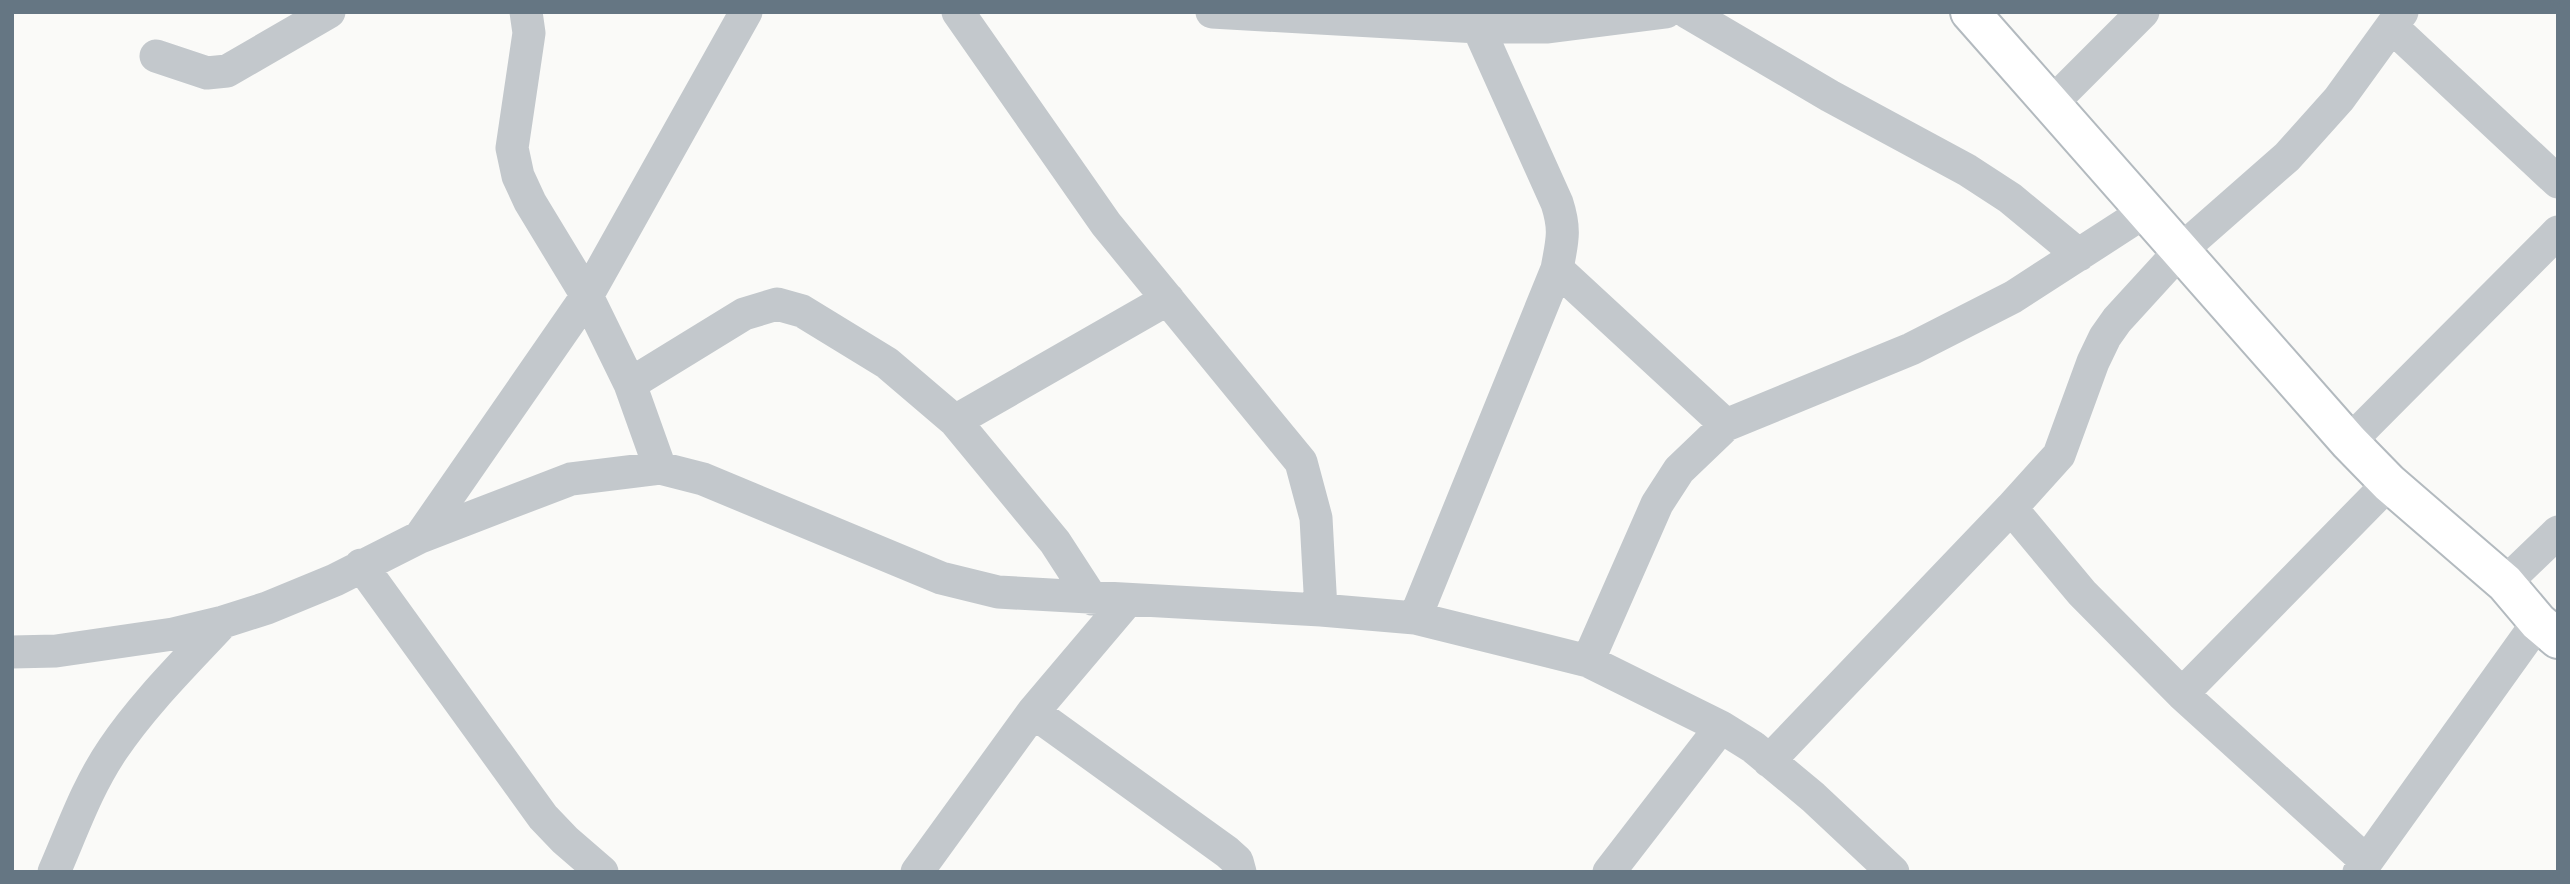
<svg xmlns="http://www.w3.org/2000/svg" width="2570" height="884" font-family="'PT Sans Narrow',sans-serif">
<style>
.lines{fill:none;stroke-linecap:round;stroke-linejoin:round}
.secondary-casing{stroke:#b3babf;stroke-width:42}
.street{stroke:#c3c8cc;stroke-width:33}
.secondary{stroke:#fff;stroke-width:38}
</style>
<rect width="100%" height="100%" fill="#fafaf8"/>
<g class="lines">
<defs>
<path id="secondary" d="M1970,12L2349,442L2389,483L2505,583L2538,622L2558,639"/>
</defs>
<!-- secondary casing -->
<use href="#secondary" class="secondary-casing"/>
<!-- street -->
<path class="street" d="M526,12L529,33L512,148L518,176L530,202L587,296L630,384L660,468
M958,12L1106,224L1301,462L1316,518L1321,610
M1212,12L1478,27H1548L1666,12
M1687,12L1830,96L1967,170L2010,198L2079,255
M2392,27L2558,182
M156,56L207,73L227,71L329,12
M2052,103L2143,12
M1557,269L1726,425
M630,384L744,314L777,304L802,311L887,363L955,421L1055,542L1092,599
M955,421L1168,299
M2349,442L2558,232
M2011,508L2082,593L2182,694L2366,861
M420,537L587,296L746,12
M361,565L543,817L565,840L602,872
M2505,583L2558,532
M1415,618L1557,269C1562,241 1566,231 1557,203L1478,27
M12,652L56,651L173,634L223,622L267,608L335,580L420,537L571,479L660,468L703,479L941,578L998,592L1321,610L1415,618L1588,661L1721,727L1753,747L1813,797L1893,872
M1588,661L1657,504L1679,470L1726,425L1911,349L2013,297L2146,211
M2182,694L2389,483
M1033,712L1227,852L1237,861L1240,872
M1769,761L2011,508L2059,455L2093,362L2105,337L2117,320L2180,251L2287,157L2339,99L2402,12
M54,872C72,831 87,787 113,749C144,703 185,663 223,622
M917,872L1033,712L1127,601
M1609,872L1721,727
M2359,872L2538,622"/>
<!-- secondary -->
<use href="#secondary" class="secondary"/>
</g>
<!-- border -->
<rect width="2570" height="884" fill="none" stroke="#657683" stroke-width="28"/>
</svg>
